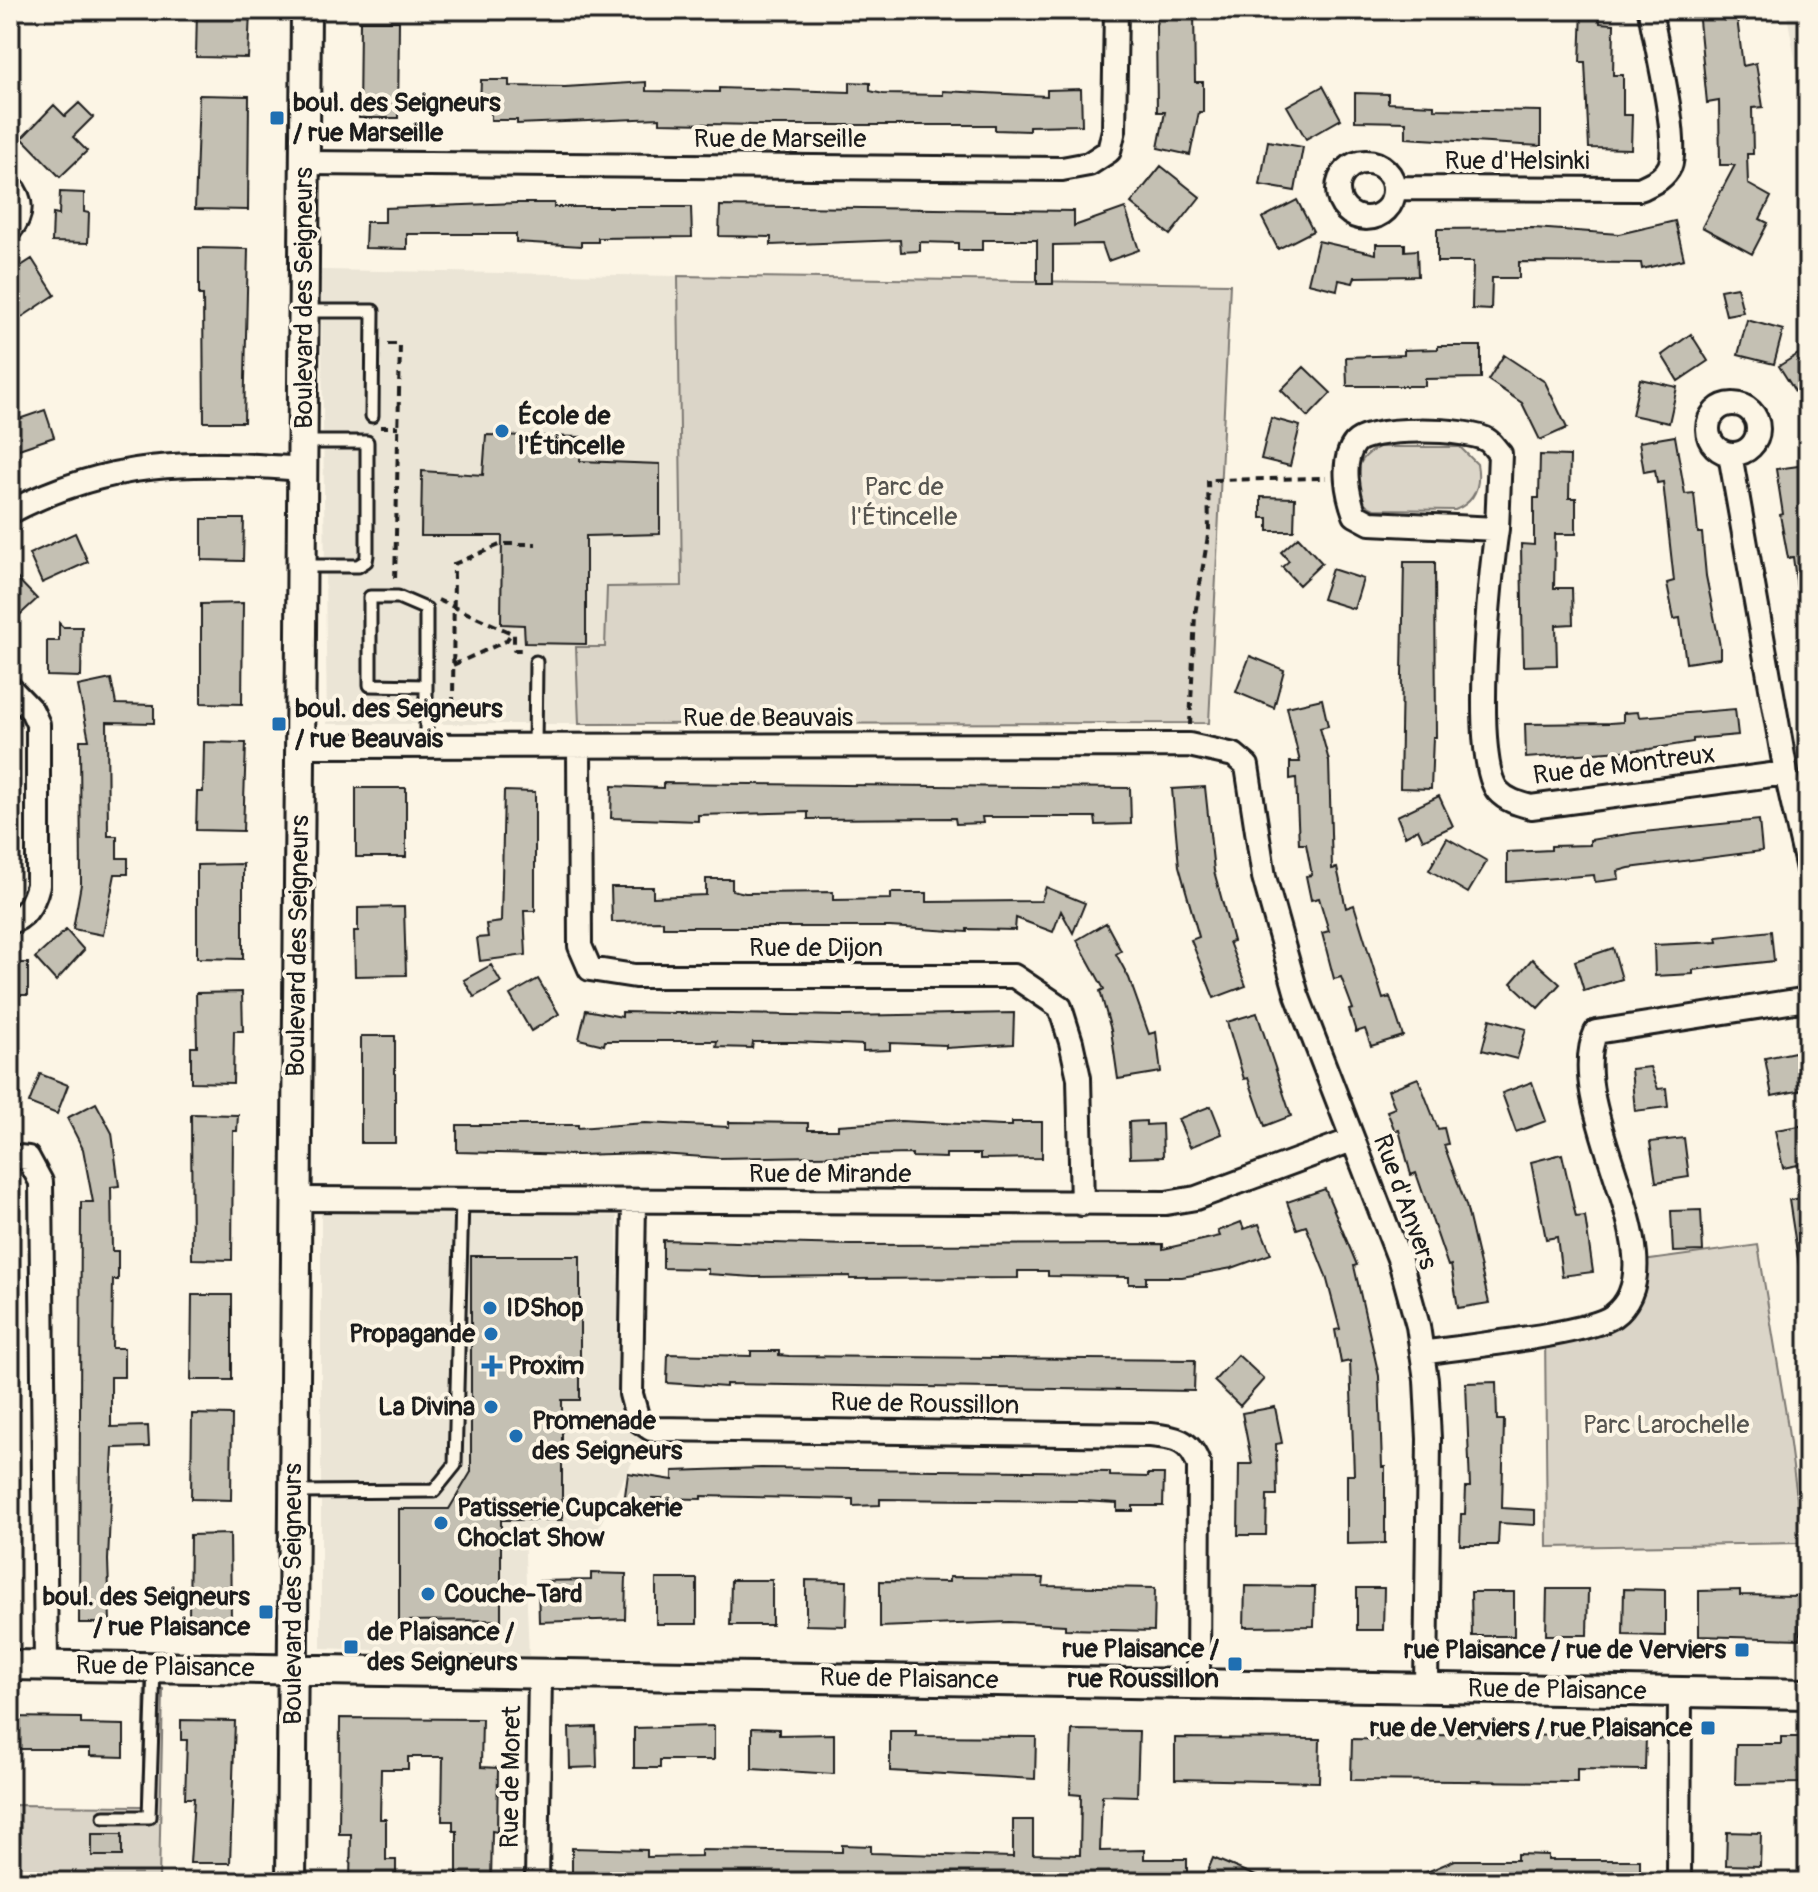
<svg xmlns="http://www.w3.org/2000/svg" width="1818" height="1892" font-family="Pangolin,sans-serif">
<style>
.built{fill:#ebe5d6}
.green{fill:#dbd5c8;stroke:#7c7872;stroke-width:2}
.building{fill:#c4c0b3;stroke:#1c1c1c;stroke-width:2}
.lines{fill:none;stroke-linecap:round;stroke-linejoin:round}
.service-casing{stroke:#1c1c1c;stroke-width:17}
.minor-casing{stroke:#1c1c1c;stroke-width:28}
.tertiary-casing{stroke:#1c1c1c;stroke-width:34}
.path{stroke:#1c1c1c;stroke-width:4;stroke-dasharray:8 6;stroke-linecap:butt}
.service{stroke:#fcf5e5;stroke-width:11}
.minor{stroke:#fcf5e5;stroke-width:22}
.tertiary{stroke:#fcf5e5;stroke-width:28}
.poi-dot{fill:#1f6fb2;stroke:#fcf5e5;stroke-width:3}
.labels{text-anchor:middle;dominant-baseline:central;stroke-width:8;stroke-linejoin:round;paint-order:stroke}
.poi-label{font-size:26px;font-weight:bold;fill:#1c1c1c;stroke:#fcf5e5;text-anchor:start}
.street-label{font-size:26px;fill:#1c1c1c;stroke:#fcf5e5}
.park-label{font-size:26px;fill:#555450;stroke:#fcf5e5}
</style>
<rect width="100%" height="100%" fill="#fcf5e5"/>
<filter id="ink" filterUnits="userSpaceOnUse"><feTurbulence type="fractalNoise" baseFrequency=".0125" numOctaves="2"/><feDisplacementMap in="SourceGraphic" scale="16" xChannelSelector="R" yChannelSelector="G"/><feConvolveMatrix kernelMatrix="1 2 1 2 8 2 1 2 1" color-interpolation-filters="sRGB"/></filter>
<g filter="url(#ink)">
<!-- built -->
<path class="built" d="M1786,10H1808V127Z
M321,270L678,276L682,586L605,647L576,648L579,724H327Z
M321,1208L617,1216L619,1404L629,1426L644,1439L598,1529L524,1530L529,1656L321,1648Z"/>
<!-- green -->
<path class="green" d="M678,276L1230,284L1209,723L579,724L576,647H605L607,587L682,586Z
M1379,447H1460L1477,464C1481,485 1475,502 1455,510L1374,509C1343,495 1352,459 1379,447Z
M1758,1245L1786,1414L1803,1543L1547,1547L1545,1333L1613,1317L1636,1262Z
M145,1682L163,1689L159,1882H10V1805L142,1806Z"/>
<!-- building -->
<path class="building" d="M197,10L250,11L248,58L196,57Z
M1160,10H1194L1195,82H1203V112H1199L1190,155L1158,148L1165,112H1157L1156,25Z
M1582,10H1599L1600,23L1614,24L1613,75H1623V115H1632L1631,149L1589,148L1585,62H1580Z
M1698,10H1722L1724,20L1737,18L1743,66L1756,63L1763,107L1752,108L1753,154H1747L1748,184L1771,197L1760,219L1768,223L1752,254L1702,227L1735,165H1720L1719,101L1707,103Z
M360,21H399L398,118H359Z
M481,80H509V86L565,87L646,82V91L719,92V88L850,92V82L870,83V91L883,94L943,95V91L1047,96V90L1081,89L1082,125L1029,126V131L995,130V125H757L660,123V118L517,124V120H491V106L480,105Z
M1323,86L1341,119L1306,139L1287,106Z
M1355,93L1388,94V103L1434,105V109L1541,111V146L1406,138V122L1355,121Z
M199,95L249,96L248,210L195,209Z
M79,103L93,117L73,137L87,151L60,177L22,138L54,105L65,116Z
M1268,141L1303,147L1295,191L1260,185Z
M1161,166L1200,197L1170,235L1131,203Z
M60,192L84,193V212L89,213L88,243L52,242L53,214L59,215Z
M1297,200L1313,231L1278,249L1262,218Z
M517,203H554V207H691L692,237L598,238V242H581V246L516,242V234H407V249L365,248L366,222H385V208Z
M720,206L1074,211V226L1125,208L1139,250L1108,261L1102,244L1053,245V284H1037V240H982V250H958V243L920,242V251L901,252L900,240L771,245V237L719,236Z
M1675,221L1684,259L1642,269L1641,263L1519,262V278H1492L1491,310L1472,309L1473,262H1437V229L1534,228L1619,234Z
M1318,241L1376,254V244H1405V251L1417,250L1418,276L1355,277L1353,283L1339,280L1337,290L1308,283Z
M199,248L248,249L244,422H204L203,295H199Z
M32,259L55,295L19,319L10,307V273Z
M1737,287L1743,312L1726,315L1720,290Z
M1747,320L1783,330L1774,364L1738,355Z
M1691,334L1708,361L1678,381L1662,355Z
M1438,346H1481V378L1425,379V386H1347L1346,357L1404,355V350L1438,349Z
M1808,348V412L1779,366Z
M1504,355L1545,382L1567,428L1540,440L1522,403L1488,380Z
M1304,367L1331,393L1308,417L1281,390Z
M1640,379L1677,387L1669,423L1632,415Z
M45,410L54,437L10,452V422Z
M1271,418L1300,426L1290,466L1261,459Z
M486,435L581,437L580,461L660,464V534L586,536V644L525,643L524,625L501,624L502,536H421L422,471L483,475Z
M1675,436L1685,494L1694,493L1698,533H1702L1706,576L1720,646V658L1686,663L1680,618L1674,619L1667,583L1674,581L1663,482L1657,483L1655,470L1644,472L1639,442Z
M1540,455L1570,456L1569,498H1576V534H1555L1554,588H1572L1573,624L1556,625L1557,665L1523,666L1521,544L1534,545V498H1539Z
M1806,465L1808,595L1798,596L1793,557L1788,558L1780,515L1783,514L1776,469Z
M1261,497L1295,498L1294,531H1268V518H1261Z
M202,519H244L243,561L202,560Z
M75,533L88,562L42,583L29,554Z
M1298,537L1322,563L1299,585L1282,567L1289,561L1281,552Z
M1404,562H1435L1436,737H1433L1431,789L1400,788Z
M1332,569L1363,579L1354,609L1322,599Z
M10,571L37,599L10,624Z
M243,603L242,704L201,703V604Z
M59,623L63,627H82L81,677L47,676V641H59Z
M1250,656L1284,670L1274,708L1236,692Z
M111,679L116,704L154,705V723L107,722L108,836H117V858H128V874H115L103,935L73,929L81,884L80,740H89L78,686Z
M1322,699L1328,726L1320,728L1329,761L1332,869L1337,868L1346,908L1354,905L1383,999L1390,997L1403,1036L1371,1046L1365,1029L1356,1032L1349,1010L1353,1009L1341,977L1334,979L1322,933L1329,931L1319,898L1311,900L1306,876L1312,875L1306,844H1299L1296,778L1290,779V762H1300L1287,707Z
M1735,709L1738,735L1693,739V742L1650,749L1526,758L1525,724L1610,723L1623,722V713L1638,712L1639,717Z
M204,742L246,743L243,831L196,830L197,792H203Z
M663,783L1130,788L1131,824L1096,825L1095,817H982L983,823L956,824L955,818L808,819V812L698,815V821L611,818L612,786L663,788Z
M1205,787L1214,871L1233,941L1229,942L1246,986L1214,998L1191,940L1199,937L1179,866L1172,789Z
M356,788H406V857H356Z
M504,791L535,792V911H524L526,955L480,961L477,938L488,937L486,924L501,922Z
M1439,796L1453,826L1423,840L1418,829L1405,836L1397,816Z
M1759,820L1762,851L1629,868L1618,871L1619,879L1595,882L1594,875L1507,882V852L1551,850V846L1590,845V840L1634,833Z
M1447,838L1487,861L1468,893L1429,870Z
M243,864V959L197,958V865Z
M706,879H732V890L745,893L833,892V900L891,899V893H927V902L1041,901L1046,887L1085,903L1073,933L1061,911L1053,932L1016,918L1015,930L967,929V932L890,927H663V921L612,922L611,887H653V897L706,895Z
M404,907L406,975L355,976L354,931H358V908Z
M1106,923L1121,951L1116,954L1129,978L1149,1034L1156,1032L1161,1072L1118,1079L1111,1030L1100,991L1104,989L1077,940Z
M66,930L84,950L56,981L35,958Z
M1771,931L1774,961L1693,970V974L1655,976L1654,945L1718,942L1717,937Z
M1613,948L1622,979L1584,991L1575,961Z
M1532,959L1560,984L1538,1008L1511,983Z
M10,963H28V995H10Z
M491,965L501,982L474,997L464,980Z
M538,979L559,1014L531,1031L510,995Z
M242,992L243,1031H234L233,1083L191,1082V1047H197L196,993Z
M586,1010L622,1017V1012L843,1016L1014,1013L1013,1044L946,1048V1045L890,1043V1050L863,1051V1045L796,1042H753L752,1048L716,1047L717,1041H605L604,1045L579,1039Z
M1257,1013L1291,1116L1265,1126L1248,1078L1244,1079L1227,1022Z
M1490,1019L1526,1029L1517,1059L1482,1050Z
M361,1036H395V1143H361Z
M1795,1052L1802,1090L1772,1096L1765,1058Z
M1650,1067L1658,1089L1666,1088L1668,1107L1635,1111L1631,1069Z
M40,1074L68,1085L57,1114L29,1103Z
M1418,1078L1438,1129L1444,1128L1448,1144L1444,1145L1466,1205L1489,1303L1458,1308L1451,1265L1448,1266L1416,1173L1411,1175L1399,1130L1395,1131L1387,1111L1395,1108L1388,1090Z
M1532,1082L1546,1121L1516,1132L1502,1093Z
M96,1103L112,1133L119,1186L111,1187L112,1251H118V1280H113L112,1348H124V1377H111V1427L148,1426L149,1447L113,1448L108,1560L110,1623H79L81,1202H93L83,1149L67,1118Z
M1211,1106L1222,1134L1190,1147L1178,1119Z
M191,1114L238,1115L237,1131H233L232,1260L192,1259Z
M900,1121L1002,1126H1012V1122H1042V1158L980,1159V1154H946V1158L912,1157V1154L719,1158L645,1153L577,1155L457,1152V1125H578V1128L645,1123L729,1127V1122L808,1123V1130H838V1125Z
M1146,1121V1125L1162,1124L1163,1157L1130,1158L1129,1122Z
M1806,1125L1808,1163L1783,1168L1775,1130Z
M1684,1138L1689,1177L1656,1182L1650,1142Z
M1562,1154L1576,1217L1585,1216L1593,1272L1562,1276L1557,1237L1546,1239L1531,1162Z
M1325,1189L1357,1265L1354,1266L1379,1376L1382,1467H1385V1543L1347,1544V1475H1354L1350,1361L1341,1363L1335,1330L1340,1329L1326,1276L1306,1226L1297,1229L1287,1202Z
M1808,1197V1264L1799,1265L1789,1200Z
M1701,1210L1703,1251L1673,1252L1671,1211Z
M1241,1222L1244,1229L1259,1224L1271,1254L1232,1268L1182,1277H1146V1284H1129V1277L1048,1276V1271H1018V1278L850,1279V1276L754,1277L708,1274V1269L663,1268V1240L850,1245L1163,1244V1249L1220,1236L1218,1231Z
M471,1256H580V1400H562V1520H501V1620L399,1621V1509H449L471,1472Z
M192,1295H232V1380H191Z
M751,1351H779V1355L789,1356L1195,1360L1194,1391L726,1384V1387L667,1383L668,1354L751,1356Z
M1238,1355L1264,1379L1240,1406L1214,1381Z
M1496,1382L1497,1420H1504L1502,1508L1535,1510V1525L1499,1523L1498,1545H1460L1461,1514H1465L1466,1487H1470L1466,1383Z
M1275,1407L1282,1443L1276,1444L1277,1495H1267L1266,1535H1238L1239,1464H1252L1242,1413Z
M192,1414L232,1415L231,1500L191,1499Z
M761,1468L1110,1472V1476L1148,1477V1474H1164L1163,1506H1133V1511H1117V1503L1083,1501L880,1499V1505L853,1506V1499L701,1496V1499L652,1498L651,1507L624,1503L628,1473L673,1480V1471Z
M230,1534L231,1620H189L190,1535Z
M591,1573L626,1574L625,1619L539,1622L538,1581L591,1580Z
M949,1577L1044,1578L1043,1586L1155,1588L1154,1631L1065,1629V1625L1009,1622L880,1627V1581L949,1582Z
M656,1579H697V1624H656Z
M731,1580H772V1625H730Z
M806,1580L847,1581L846,1626L806,1625Z
M1245,1586L1315,1587L1314,1626L1244,1627Z
M1357,1588H1384L1383,1630H1357Z
M1547,1589H1588L1587,1635H1546Z
M1624,1589L1665,1590V1636L1623,1635Z
M1740,1590V1595L1801,1596L1800,1639L1699,1636V1591Z
M1471,1592H1514V1636H1472Z
M10,1717L81,1718V1724L124,1725V1757L90,1756V1749H10Z
M340,1718L482,1719L481,1767L498,1768L497,1832L492,1831L491,1882H457V1831H453V1821H442L443,1757H408V1769H381L380,1819H386V1860H396V1882H350L351,1834H339Z
M181,1720L235,1721L230,1863H190L194,1798H185L187,1740H181Z
M714,1726V1760H660V1768H634V1728Z
M596,1727L597,1767L570,1768L569,1728Z
M752,1728L779,1729V1735L834,1734V1774L752,1769Z
M1072,1730L1139,1731L1137,1796L1102,1795L1100,1851L1144,1850V1859H1187V1882L572,1881V1848L647,1850V1857L701,1856V1850L842,1852V1845L871,1846V1853L1013,1857V1820H1033V1854L1080,1855L1081,1795L1070,1794Z
M890,1731H916V1736L1036,1737L1035,1779L890,1771Z
M1397,1735L1646,1736L1645,1770L1577,1769V1782L1351,1780L1352,1739L1397,1740Z
M1781,1737H1808V1776L1801,1775V1783L1735,1784L1736,1744H1781Z
M1175,1738L1320,1739L1319,1782L1175,1779Z
M1727,1832L1761,1833L1760,1866L1726,1865Z
M92,1834H122V1856H92Z
M1517,1854L1548,1855V1860H1640V1882H1403L1455,1860H1517Z
M1213,1858L1270,1882H1203Z"/>
<g class="lines">
<defs>
<path id="service" d="M304,311H373L372,416
M302,566H358L366,561L367,555V442H305
M425,686L370,685V597H398L426,609V746
M535,746L536,662
M297,1492L434,1491L455,1465L462,1200
M104,1817H149L154,1667"/>
<path id="minor" d="M1338 190a28 28 0 1 1 56 0a28 28 0 1 1-56 0Z
M305,163L1062,169L1089,164L1109,151L1114,130L1116,10
M10,185C23,200 23,215 10,230
M1394,188L1640,189C1652,183 1664,179 1670,166C1680,140 1655,42 1650,10
M1708 429a25 25 0 1 1 50 0a25 25 0 1 1-50 0Z
M1730,454L1786,773L1808,869
M10,512C111,459 192,461 302,469
M1497,529L1500,454C1496,450 1492,443 1487,440C1469,428 1369,426 1355,443C1340,461 1348,496 1355,515L1370,523L1497,529C1490,575 1471,760 1498,791C1507,801 1520,804 1531,807L1786,773
M10,688L32,711L38,724V885C34,901 27,917 10,922
M300,746L1189,745L1234,755L1247,766L1264,877L1297,995L1400,1261L1418,1326L1426,1380L1429,1439L1426,1688
M579,746L580,946L590,969L635,976H1014L1060,1007L1071,1042L1079,1078L1082,1204
M10,1156L28,1158L41,1182L46,1665
M296,1199L1166,1203L1196,1198L1352,1140
M634,1201L631,1394L638,1420L651,1429L1150,1435C1175,1437 1191,1440 1199,1466L1198,1684
M1422,1353C1460,1347 1589,1334 1613,1316C1684,1264 1561,1109 1596,1032L1808,999
M537,1882L540,1673
M1679,1882L1680,1692"/>
<path id="tertiary" d="M10,1665L1808,1694
M291,1882L306,10"/>
</defs>
<!-- service casing -->
<use href="#service" class="service-casing"/>
<!-- minor casing -->
<use href="#minor" class="minor-casing"/>
<!-- tertiary casing -->
<use href="#tertiary" class="tertiary-casing"/>
<!-- path -->
<path class="path" d="M388,344H400L395,583
M380,427H398
M438,600L514,634V650H526
M453,665L506,641L511,634
M453,705L454,564L502,544H536
M1190,725L1195,614L1209,530L1208,480L1326,478"/>
<!-- service -->
<use href="#service" class="service"/>
<!-- minor -->
<use href="#minor" class="minor"/>
<!-- tertiary -->
<use href="#tertiary" class="tertiary"/>
</g>
</g>
<!-- markers -->
<g class="poi-dot">
<rect x="269" y="110" width="16" height="16" rx="4"/>
<circle cx="502" cy="431" r="8"/>
<rect x="271" y="716" width="16" height="16" rx="4"/>
<circle cx="490" cy="1308" r="8"/>
<circle cx="491" cy="1334" r="8"/>
<path d="M488 1354h8v8h8v8h-8v8h-8v-8h-8v-8h8z"/>
<circle cx="491" cy="1407" r="8"/>
<circle cx="516" cy="1436" r="8"/>
<circle cx="441" cy="1523" r="8"/>
<circle cx="428" cy="1594" r="8"/>
<rect x="258" y="1604" width="16" height="16" rx="4"/>
<rect x="343" y="1639" width="16" height="16" rx="4"/>
<rect x="1734" y="1642" width="16" height="16" rx="4"/>
<rect x="1227" y="1656" width="16" height="16" rx="4"/>
<rect x="1700" y="1720" width="16" height="16" rx="4"/>
</g>
<g class="labels">
<!-- poi labels -->
<g class="poi-label">
<text x="293" y="103">boul. des Seigneurs<tspan x="293" dy="30">/ rue Marseille</tspan></text>
<text x="518" y="416">École de<tspan x="518" dy="30">l'Étincelle</tspan></text>
<text x="295" y="709">boul. des Seigneurs<tspan x="295" dy="30">/ rue Beauvais</tspan></text>
<text x="506" y="1308">IDShop</text>
<text x="475" y="1334" text-anchor="end">Propagande</text>
<text x="508" y="1366">Proxim</text>
<text x="475" y="1407" text-anchor="end">La Divina</text>
<text x="532" y="1421">Promenade<tspan x="532" dy="30">des Seigneurs</tspan></text>
<text x="457" y="1508">Patisserie Cupcakerie<tspan x="457" dy="30">Choclat Show</tspan></text>
<text x="444" y="1594">Couche-Tard</text>
<text x="250" y="1597" text-anchor="end">boul. des Seigneurs<tspan x="250" dy="30">/ rue Plaisance</tspan></text>
<text x="367" y="1632">de Plaisance /<tspan x="367" dy="30">des Seigneurs</tspan></text>
<text x="1219" y="1649" text-anchor="end">rue Plaisance /<tspan x="1219" dy="30">rue Roussillon</tspan></text>
<text x="1726" y="1650" text-anchor="end">rue Plaisance / rue de Verviers</text>
<text x="1692" y="1728" text-anchor="end">rue de Verviers / rue Plaisance</text>
</g>
<!-- street labels -->
<g class="street-label">
<text x="780" y="139">Rue de Marseille</text>
<text x="1517" y="161">Rue d'Helsinki</text>
<text transform="translate(304 298) rotate(-90)">Boulevard des Seigneurs</text>
<text x="768" y="718">Rue de Beauvais</text>
<text transform="translate(1624 765) rotate(-7)">Rue de Montreux</text>
<text transform="translate(298 946) rotate(-89)">Boulevard des Seigneurs</text>
<text x="816" y="948">Rue de Dijon</text>
<text x="830" y="1174">Rue de Mirande</text>
<text transform="translate(1405 1202) rotate(70)">Rue d'Anvers</text>
<text transform="translate(925 1404) rotate(1)">Rue de Roussillon</text>
<text transform="translate(293 1594) rotate(-90)">Boulevard des Seigneurs</text>
<text transform="translate(165 1667) rotate(1)">Rue de Plaisance</text>
<text transform="translate(909 1679) rotate(1)">Rue de Plaisance</text>
<text transform="translate(1557 1690) rotate(1)">Rue de Plaisance</text>
<text transform="translate(511 1777) rotate(-89)">Rue de Moret</text>
</g>
<!-- park labels -->
<g class="park-label">
<text x="904" y="487">Parc de<tspan x="904" dy="30">l'Étincelle</tspan></text>
<text x="1666" y="1425">Parc Larochelle</text>
</g>
</g>
<!-- margin -->
<rect width="1818" height="1892" fill="none" stroke="#fcf5e5" stroke-width="40"/>
<rect x="20" y="20" width="1778" height="1852" fill="none" stroke="#1c1c1c" stroke-width="3" filter="url(#ink)"/>
</svg>
